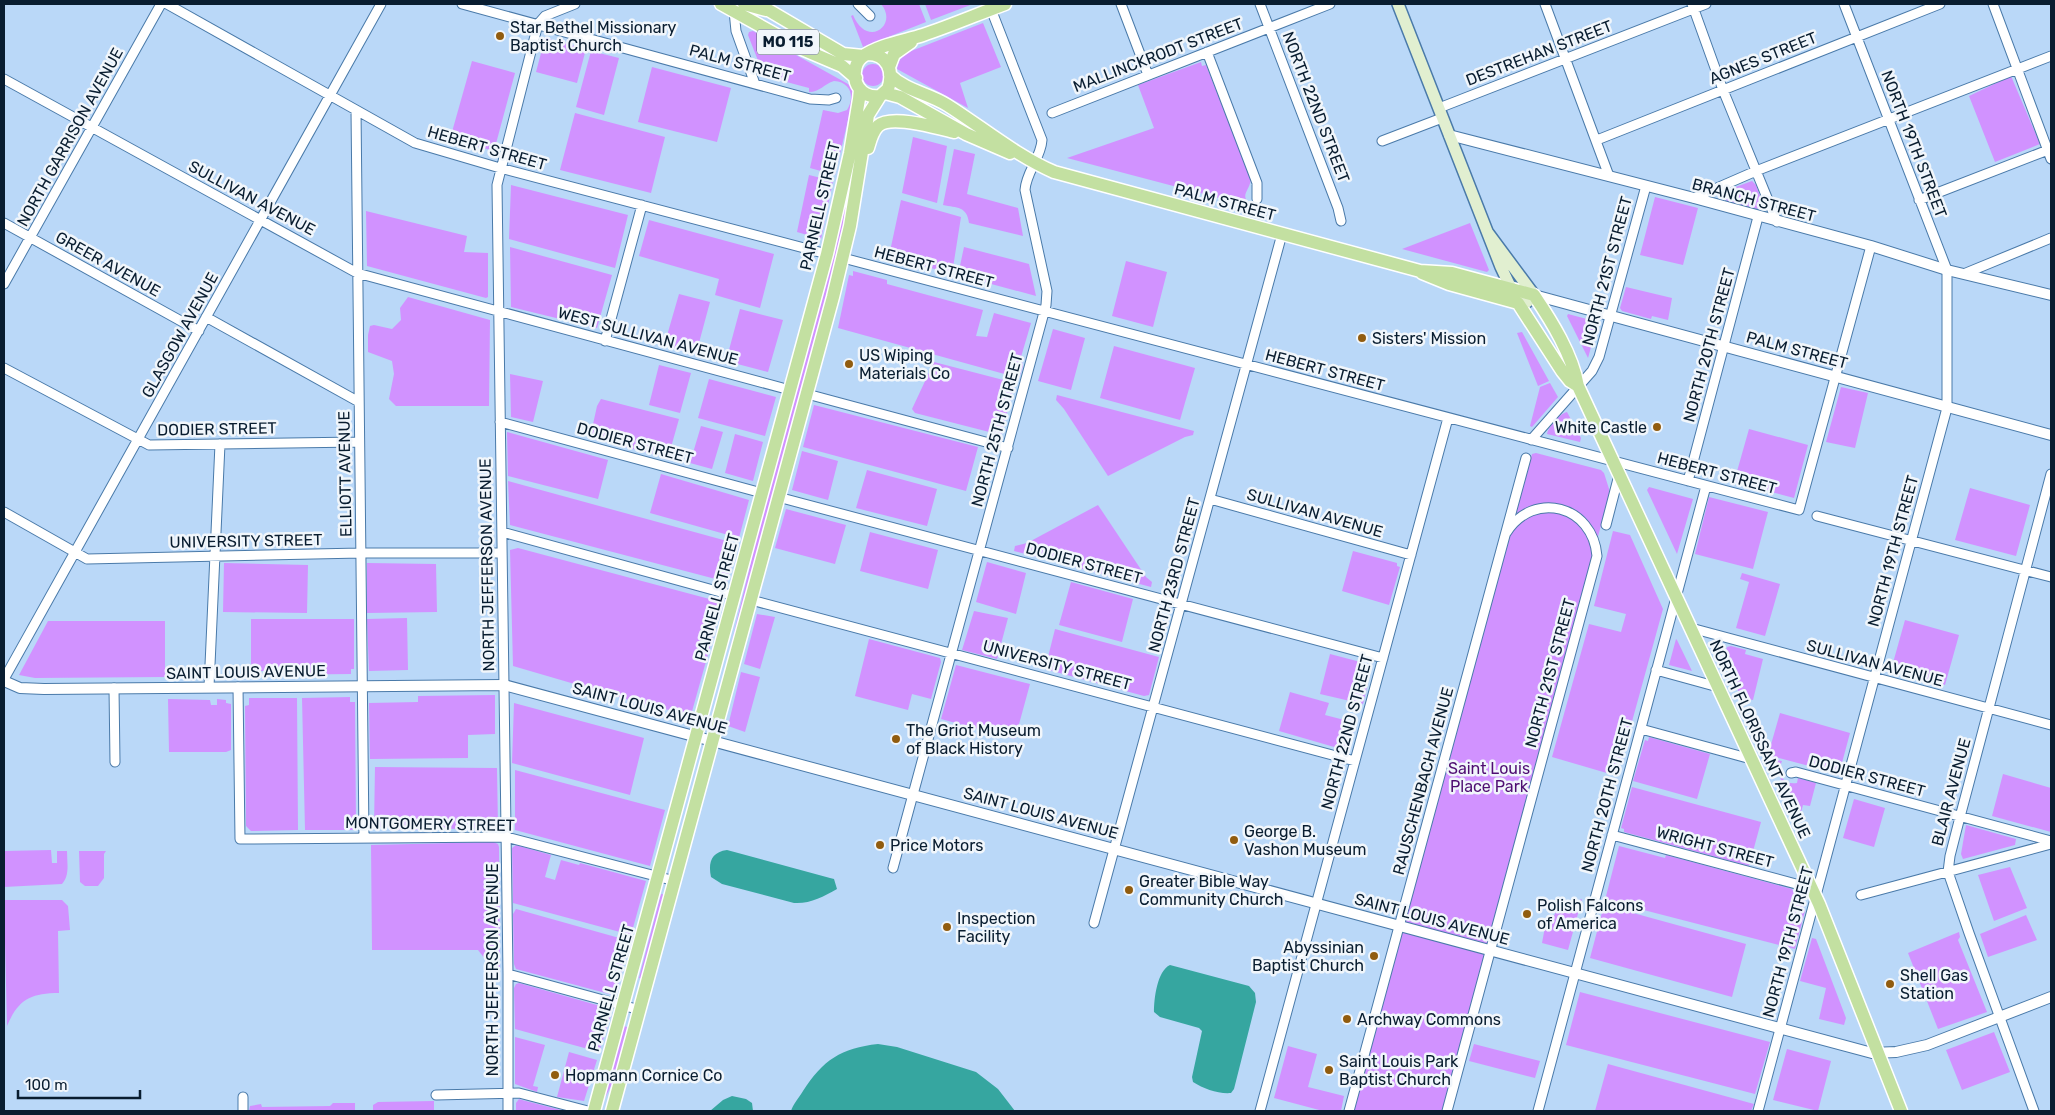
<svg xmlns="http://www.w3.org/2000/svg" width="2055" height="1115" font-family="Rubik,sans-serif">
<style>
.green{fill:#d192ff}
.water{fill:#36a6a0}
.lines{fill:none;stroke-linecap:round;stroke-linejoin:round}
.minor-casing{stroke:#4a7aa9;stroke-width:11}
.tertiary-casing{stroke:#4a7aa9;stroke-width:12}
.secondary-casing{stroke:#4a7aa9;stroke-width:14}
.primary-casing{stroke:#fff;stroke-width:15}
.minor{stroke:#fff;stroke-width:9}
.tertiary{stroke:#fff;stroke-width:10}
.secondary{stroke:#e1efd0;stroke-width:11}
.primary{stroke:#c3e0a1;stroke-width:12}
.poi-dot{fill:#915c0f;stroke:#f1f6fb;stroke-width:2}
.labels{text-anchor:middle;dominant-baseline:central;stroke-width:5;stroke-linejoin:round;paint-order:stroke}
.shield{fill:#f1f6fb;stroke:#4f5e6d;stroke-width:1}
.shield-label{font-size:15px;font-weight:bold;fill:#091d30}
.poi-label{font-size:16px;fill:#091d30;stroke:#f1f6fb;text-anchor:start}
.street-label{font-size:16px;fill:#091d30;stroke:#f1f6fb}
.park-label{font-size:16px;fill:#4f0e72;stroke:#f1f6fb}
</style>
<rect width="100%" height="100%" fill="#bad8f8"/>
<!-- green -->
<path class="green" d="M881,4H919L926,22L863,47L851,16L853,15C867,49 899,25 881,4Z
M925,4H973L931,20Z
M983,23L1001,67L960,83L968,108L897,69L899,61L906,53Z
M753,31L848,84L853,89L854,95L835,175L810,168L823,110L838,113L847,110C855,97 851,82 834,81C824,84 820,92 809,92V88L764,76L748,35L749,32Z
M545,38L586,49L577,83L536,72Z
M591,51L619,58L604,115L576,107Z
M472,61L515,73L494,151L450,139Z
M1201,62L1202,66L1206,65L1251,179C1249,193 1238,195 1253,207L1067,158L1154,128L1138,85Z
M862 75a11 11 0 1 1 22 0a11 11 0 1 1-22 0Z
M652,67L731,88L717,142L638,122Z
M2011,76L2040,144L1995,162L1969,96Z
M575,113L665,137L651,193L560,170Z
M863,128L841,245L728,667L726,666L750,566L758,525L789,408L799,383L806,347Z
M913,137L947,146L937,203L902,193Z
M954,149L975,154L967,194L1018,208L1023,236L969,223C967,206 957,208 943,205Z
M809,175L833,181L821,239L797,232Z
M1752,181L1756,185L1763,204L1757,209L1727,201L1722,192Z
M511,185L628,215L615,268L509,239Z
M1655,197L1698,208L1683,265L1640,255Z
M901,200L961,217L952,274L889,256Z
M366,211L467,236L464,252L488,253V297L486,298L367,266Z
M649,220L774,254L760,308L715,295L719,279L639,256Z
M1470,223L1489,270L1487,272L1402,249Z
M510,247L612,275L597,328L511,307Z
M964,247L1029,264L1036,296L958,275Z
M1126,261L1167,272L1153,327L1112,316Z
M853,271L887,280V284L983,310L976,336L987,337L994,313L1031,323L1021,357L1023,366L1019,378L838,328L849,275L853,276Z
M1626,287L1672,298L1668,320L1652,316L1651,319L1622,311L1620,308Z
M679,294L710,302L696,354L664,346Z
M408,297L490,320L489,406H396L389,399L394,374L392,361L368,352V335L370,326L374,325L392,329L401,320L400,308Z
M740,309L783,320L768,372L726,361Z
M1568,314L1598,322L1588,358L1567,316Z
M1053,329L1085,338L1071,390L1038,381Z
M1522,332L1549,381L1538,386L1517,333Z
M1114,346L1195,368L1180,420L1100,398Z
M934,362L1015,383L1001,435L915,413L912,409Z
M659,365L691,373L680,413L649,405Z
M510,374L543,381L533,422L511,417Z
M709,379L776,397L765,436L698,418Z
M1550,383L1558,397L1532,427L1530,426L1540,387Z
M1841,387L1868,393L1855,448L1826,442Z
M1057,395L1194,431L1193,435L1185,437L1108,476L1064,409L1056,400Z
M601,399L679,419L668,458L590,438L597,406Z
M814,405L978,447L966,491L803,447Z
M1567,412L1581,438L1580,442L1547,434C1549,426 1559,414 1567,412Z
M701,426L723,432L712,469L690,463Z
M1749,429L1808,445L1794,498L1734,482Z
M507,432L608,460L598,499L508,476Z
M735,434L763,442L753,481L725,473Z
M802,451L838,461L828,500L792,490Z
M1536,453L1601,470L1604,473L1610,492L1443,1111H1354L1532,454Z
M867,470L937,489L927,526L856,508Z
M661,474L749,500L739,538L650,513Z
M508,481L738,544L727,582L510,525Z
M1649,487L1693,499L1677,554L1647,490Z
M1970,488L2030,505L2016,556L1955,540Z
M1709,497L1768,512L1753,569L1695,554Z
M1098,505L1146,577L1152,582L1151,587L1014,551L1015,546L1027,543Z
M786,509L846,525L835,564L775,548Z
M1613,531L1630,535L1663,609L1617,776L1552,757L1589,624L1621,632L1626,614L1594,606Z
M870,532L938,550L928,589L860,571Z
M518,548L717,601L722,604L691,715L643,704L513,666L510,550Z
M1353,551L1397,563V566L1400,567L1389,605L1342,591Z
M987,562L1026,573L1016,614L976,602Z
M224,563L308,565L307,613L223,612Z
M367,563L436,564L437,612L367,613Z
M1742,573L1780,584L1765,636L1736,628L1749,582L1740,579Z
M1071,582L1133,599L1122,642L1059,625Z
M974,611L1008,618L997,659L962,650Z
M757,614L775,617L760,669L744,664Z
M407,618L408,670L369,671L367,619Z
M251,619H354V669H351V674L267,675L266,671H251Z
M1905,620L1959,635L1945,685L1891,670Z
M48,621H165V677L35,678L19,675Z
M1055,629L1159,657L1149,695L1144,696L1045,669Z
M869,639L940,658L941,662L931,699L912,694L908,710L855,696Z
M1676,639L1677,640L1692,671L1669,665Z
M1731,646L1746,650L1745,654L1763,659L1753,700L1741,698L1729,667L1723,659L1727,647Z
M1330,654L1372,665L1363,704L1320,694Z
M956,665L1030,684L1015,739L941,719Z
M741,672L760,677L745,732L728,726Z
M1290,692L1329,703L1325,715L1356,723L1348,751L1279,731Z
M495,695V734L468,735V758L370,759L369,703L418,702V696Z
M350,697V702H355L356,826L354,830H305L302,698Z
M249,698H297L298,830L251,831L246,826L245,706L249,705Z
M168,699L210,700L211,705H217V699L226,700V703L231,704V750L226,752H169Z
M514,703L644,738L630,795L512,763Z
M1780,713L1850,733L1839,774L1768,755Z
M1649,737L1710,754L1697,799L1633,781L1645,740L1648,741Z
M1772,759L1782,761C1777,774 1782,785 1797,783L1798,778L1816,783L1810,806L1803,805L1799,820Z
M375,767L497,768L498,828L390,830V827H374Z
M515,770L665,810L650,866L515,830Z
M2003,774L2051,788V832L1992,816Z
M1632,787L1761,822L1749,866L1624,832V829L1621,828Z
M1854,799L1885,808L1874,847L1843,838Z
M1966,825L2016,839L2015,845L1963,859L1961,854Z
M493,842L498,844L499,847L500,975L486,973L485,959L478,950H372L371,845Z
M516,845L551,855L545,877L555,880L561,860L579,865L580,863L646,881L631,935L513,903L512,848Z
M1619,846L1665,858L1666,855L1792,889L1794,893H1796L1805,911L1795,949L1605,900Z
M51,850L52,863H57V851H67C67,863 70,875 62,884L4,887V851Z
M79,851H106L104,854V878L98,886H85L80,882Z
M2010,867L2027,908L1994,921L1978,875Z
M661,894L666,895L643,979L639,978Z
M1582,899L1568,950L1542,943L1545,927L1555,914L1556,908Z
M4,900H62L68,906L70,930L58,931L59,993C30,993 18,1000 7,1026Z
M1604,905L1746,944L1732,997L1590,958Z
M516,909L630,941L616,992L613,995L516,969L514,964L513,914Z
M2026,915L2037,940L1988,957L1980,934Z
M1959,932L1960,937L1958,940L1987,1012L1938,1029L1908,953Z
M1812,938L1816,939L1846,1018L1844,1025L1819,1019L1826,988L1800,981Z
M519,983L611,1009V1015L599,1052L515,1029L514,988L516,984Z
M1580,992L1770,1042L1755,1094L1566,1045Z
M624,1026L630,1028L615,1078L603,1102Z
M1994,1032L2010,1072L1962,1090L1946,1050Z
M515,1037L545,1045L533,1086L538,1087L537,1092L515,1084Z
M1474,1044L1540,1061L1535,1078L1469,1061Z
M1288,1046L1317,1054L1308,1087L1344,1096L1341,1111H1323L1274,1098Z
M1787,1049L1831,1061L1818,1111L1773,1100Z
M569,1052L597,1060L584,1101L557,1097Z
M1608,1064L1754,1104L1751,1111H1595Z
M519,1099L522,1100L565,1111H516V1103Z
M434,1101V1111H373V1105L378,1102Z
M333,1103H355V1111H249L250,1106L261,1104L262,1107L330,1106Z"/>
<!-- water -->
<path class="water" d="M727,850L830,878L834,879L837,889C823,897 810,904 794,903L722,884L711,877C708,863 711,852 727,850Z
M1170,965L1249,986L1255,993L1256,1002L1234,1089L1231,1093C1218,1094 1204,1089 1193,1082L1192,1077L1202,1031L1199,1028L1160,1017L1154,1012C1154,999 1157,971 1170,965Z
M878,1044L897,1047L976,1072L998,1089L1015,1111H791C793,1104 799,1098 803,1091C823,1060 841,1048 878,1044Z
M732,1096L746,1099L752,1103L753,1111H710L723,1100Z"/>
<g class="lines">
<defs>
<path id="minor" d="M167,4L415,143L500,168L827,254
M462,4L810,99L829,100L836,98
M858,4L870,16
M1121,4L1148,75
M1260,4L1338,208L1341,221
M1545,4L1609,176
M1692,4L1723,90L1777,222
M1993,4L2051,159
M734,11L736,31L755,84
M1207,52L1257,183V199
M4,79L357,273L790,390
M1439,108L1706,4
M356,110L364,838
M1052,113L1330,4
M1597,140L1940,4
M1382,141L1442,118
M1694,198L1756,171L2051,56
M1919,200L2048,150
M4,223L199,331
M843,258L1799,510L1871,246
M1966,273L2051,238
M4,284L161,4
M206,317L359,402
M605,341L642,205
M4,368L149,445L359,442
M807,394L1008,448
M500,422L762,493
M1531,440L1592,371L1599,357L1646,186
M1688,481L1758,217
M778,497L1383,658
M1210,499L1411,555
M4,512L87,559L361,553H502
M1817,516L2051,577
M1606,525L1619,475
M502,532L735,596
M751,600L1355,761
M1691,628L2051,725
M1656,670L1718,687
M4,679L381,4
M209,687L220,444
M238,687L240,839L506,837L675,881
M114,688L115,762
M1641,729L1751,759
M1791,773L1796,772L2051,841
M1612,835L1811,888
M893,868L1046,305L1047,291L1025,190C1026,172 1041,158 1042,140L989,4
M1861,895L2051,844
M1094,923L1282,234
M508,974L640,1010
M436,1095L519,1093L588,1111
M243,1097V1111
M508,1111V974L497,185L538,24L545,16L575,4
M1260,1111L1448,418
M1349,1111L1526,458
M1447,1111L1597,556C1593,506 1534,489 1506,533
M1538,1111L1706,486
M1758,1111L1947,408V270L1844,4
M2034,1111L1969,933L1948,872L1950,856L1960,817L2051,474"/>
<path id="tertiary" d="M1449,135L1694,198L1871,246L1947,270L2051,295
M1534,295L2051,435
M4,681L20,688L44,689L504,685L1872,1053L1896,1052L1927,1045L2051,997"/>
<path id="secondary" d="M1398,4L1501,267L1518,303L1527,302L1534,295L1488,233"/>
<path id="primary" d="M721,4L802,49L842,66L856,78
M744,4L766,10
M758,4L843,54L863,56
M868,54C888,54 894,72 888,89L880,96C872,97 864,95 859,88C853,80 853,64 862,57C878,45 904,41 923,35C950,26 978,14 1005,4
M889,67L894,54L911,42
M890,75C906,91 928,93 947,105C982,127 1015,155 1054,172L1420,271L1452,273L1534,295C1552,322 1572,354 1578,386L1819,904L1901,1111
M885,93L900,97L966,134L1010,153
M868,148C870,141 872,132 878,126C891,114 938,128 954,132
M1422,273L1449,284L1518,303L1562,371L1570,381L1578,386
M594,1111L827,254L850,153L859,99L860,89
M612,1111L833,297L850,226L868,115L880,96"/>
</defs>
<!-- minor casing -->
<use href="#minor" class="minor-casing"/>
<!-- tertiary casing -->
<use href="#tertiary" class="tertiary-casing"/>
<!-- secondary casing -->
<use href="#secondary" class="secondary-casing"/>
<!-- primary casing -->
<use href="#primary" class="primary-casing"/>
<!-- minor -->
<use href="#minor" class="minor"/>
<!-- tertiary -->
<use href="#tertiary" class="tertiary"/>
<!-- secondary -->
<use href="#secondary" class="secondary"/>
<!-- primary -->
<use href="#primary" class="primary"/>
</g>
<!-- markers -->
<g class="poi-dot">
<circle cx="500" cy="36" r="5"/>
<circle cx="1362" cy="338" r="5"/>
<circle cx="849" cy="364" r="5"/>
<circle cx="1657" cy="427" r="5"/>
<circle cx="896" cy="739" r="5"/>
<circle cx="1234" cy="840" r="5"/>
<circle cx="880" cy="845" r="5"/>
<circle cx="1129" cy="890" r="5"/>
<circle cx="1527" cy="914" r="5"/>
<circle cx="947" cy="927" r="5"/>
<circle cx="1374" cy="956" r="5"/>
<circle cx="1890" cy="984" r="5"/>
<circle cx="1347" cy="1019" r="5"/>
<circle cx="1329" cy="1070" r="5"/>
<circle cx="555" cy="1075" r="5"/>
</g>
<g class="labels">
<!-- shield labels -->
<rect class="shield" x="757" y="29.5" width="62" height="25" rx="4"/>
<g class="shield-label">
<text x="788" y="42">MO 115</text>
</g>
<!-- poi labels -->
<g class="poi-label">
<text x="510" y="27">Star Bethel Missionary<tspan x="510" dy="18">Baptist Church</tspan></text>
<text x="1372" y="338">Sisters' Mission</text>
<text x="859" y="355">US Wiping<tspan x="859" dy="18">Materials Co</tspan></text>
<text x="1647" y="427" text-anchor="end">White Castle</text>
<text x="906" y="730">The Griot Museum<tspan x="906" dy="18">of Black History</tspan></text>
<text x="1244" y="831">George B.<tspan x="1244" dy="18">Vashon Museum</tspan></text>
<text x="890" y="845">Price Motors</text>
<text x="1139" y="881">Greater Bible Way<tspan x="1139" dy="18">Community Church</tspan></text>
<text x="1537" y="905">Polish Falcons<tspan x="1537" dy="18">of America</tspan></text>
<text x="957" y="918">Inspection<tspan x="957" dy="18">Facility</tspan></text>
<text x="1364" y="947" text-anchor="end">Abyssinian<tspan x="1364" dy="18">Baptist Church</tspan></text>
<text x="1900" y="975">Shell Gas<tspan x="1900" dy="18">Station</tspan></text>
<text x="1357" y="1019">Archway Commons</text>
<text x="1339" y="1061">Saint Louis Park<tspan x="1339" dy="18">Baptist Church</tspan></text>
<text x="565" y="1075">Hopmann Cornice Co</text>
</g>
<!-- street labels -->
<g class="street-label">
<text transform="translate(1539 53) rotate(-21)">DESTREHAN STREET</text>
<text transform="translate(1158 55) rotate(-21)">MALLINCKRODT STREET</text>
<text transform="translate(1763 58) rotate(-22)">AGNES STREET</text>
<text transform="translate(740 63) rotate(15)">PALM STREET</text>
<text transform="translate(1316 107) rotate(69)">NORTH 22ND STREET</text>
<text transform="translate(70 137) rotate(-61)">NORTH GARRISON AVENUE</text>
<text transform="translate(1914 144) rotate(69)">NORTH 19TH STREET</text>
<text transform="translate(487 148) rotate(16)">HEBERT STREET</text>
<text transform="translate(252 198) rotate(28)">SULLIVAN AVENUE</text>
<text transform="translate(1754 200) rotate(15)">BRANCH STREET</text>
<text transform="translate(1225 202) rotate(15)">PALM STREET</text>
<text transform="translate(820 206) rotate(-77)">PARNELL STREET</text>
<text transform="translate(108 264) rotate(29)">GREER AVENUE</text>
<text transform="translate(934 267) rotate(15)">HEBERT STREET</text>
<text transform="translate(1607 271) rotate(-75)">NORTH 21ST STREET</text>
<text transform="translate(180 335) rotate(-61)">GLASGOW AVENUE</text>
<text transform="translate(648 336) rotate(15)">WEST SULLIVAN AVENUE</text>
<text transform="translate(1709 345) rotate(-75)">NORTH 20TH STREET</text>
<text transform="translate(1797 350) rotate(15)">PALM STREET</text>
<text transform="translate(1325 370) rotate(15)">HEBERT STREET</text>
<text transform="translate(217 429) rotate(-1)">DODIER STREET</text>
<text transform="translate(997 430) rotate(-75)">NORTH 25TH STREET</text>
<text transform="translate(635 443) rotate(15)">DODIER STREET</text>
<text transform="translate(1717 473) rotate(15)">HEBERT STREET</text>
<text transform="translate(345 474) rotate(-91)">ELLIOTT AVENUE</text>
<text transform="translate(1315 513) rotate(16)">SULLIVAN AVENUE</text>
<text transform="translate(246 541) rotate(-1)">UNIVERSITY STREET</text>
<text transform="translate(1893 551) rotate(-75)">NORTH 19TH STREET</text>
<text transform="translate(1084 563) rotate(15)">DODIER STREET</text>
<text transform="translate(487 565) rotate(-91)">NORTH JEFFERSON AVENUE</text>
<text transform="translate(1174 575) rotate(-75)">NORTH 23RD STREET</text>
<text transform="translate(717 597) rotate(-75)">PARNELL STREET</text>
<text transform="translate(1875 663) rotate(15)">SULLIVAN AVENUE</text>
<text transform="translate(1057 665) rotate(15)">UNIVERSITY STREET</text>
<text transform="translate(246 672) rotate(-1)">SAINT LOUIS AVENUE</text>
<text transform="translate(1550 673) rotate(-75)">NORTH 21ST STREET</text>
<text transform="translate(650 708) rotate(15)">SAINT LOUIS AVENUE</text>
<text transform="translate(1347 732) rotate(-75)">NORTH 22ND STREET</text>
<text transform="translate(1760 739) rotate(65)">NORTH FLORISSANT AVENUE</text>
<text transform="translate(1867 776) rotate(15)">DODIER STREET</text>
<text transform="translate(1423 781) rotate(-75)">RAUSCHENBACH AVENUE</text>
<text transform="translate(1951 792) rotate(-75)">BLAIR AVENUE</text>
<text transform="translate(1607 795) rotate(-75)">NORTH 20TH STREET</text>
<text transform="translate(1041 813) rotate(15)">SAINT LOUIS AVENUE</text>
<text transform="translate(430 824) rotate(1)">MONTGOMERY STREET</text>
<text transform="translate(1715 847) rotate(15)">WRIGHT STREET</text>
<text transform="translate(1432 919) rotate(15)">SAINT LOUIS AVENUE</text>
<text transform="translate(1788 942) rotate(-75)">NORTH 19TH STREET</text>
<text transform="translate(492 970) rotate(-90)">NORTH JEFFERSON AVENUE</text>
<text transform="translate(611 988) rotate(-74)">PARNELL STREET</text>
</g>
<!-- park labels -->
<g class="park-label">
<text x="1489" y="768">Saint Louis<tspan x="1489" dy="18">Place Park</tspan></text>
</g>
</g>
<!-- border -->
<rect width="2055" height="1115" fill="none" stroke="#091d30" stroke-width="10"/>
<!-- scale -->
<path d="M18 1090v8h122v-8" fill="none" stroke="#091d30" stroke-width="2.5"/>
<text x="25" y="1090" font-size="15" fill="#091d30" stroke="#f1f6fb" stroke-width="4" paint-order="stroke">100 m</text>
</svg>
